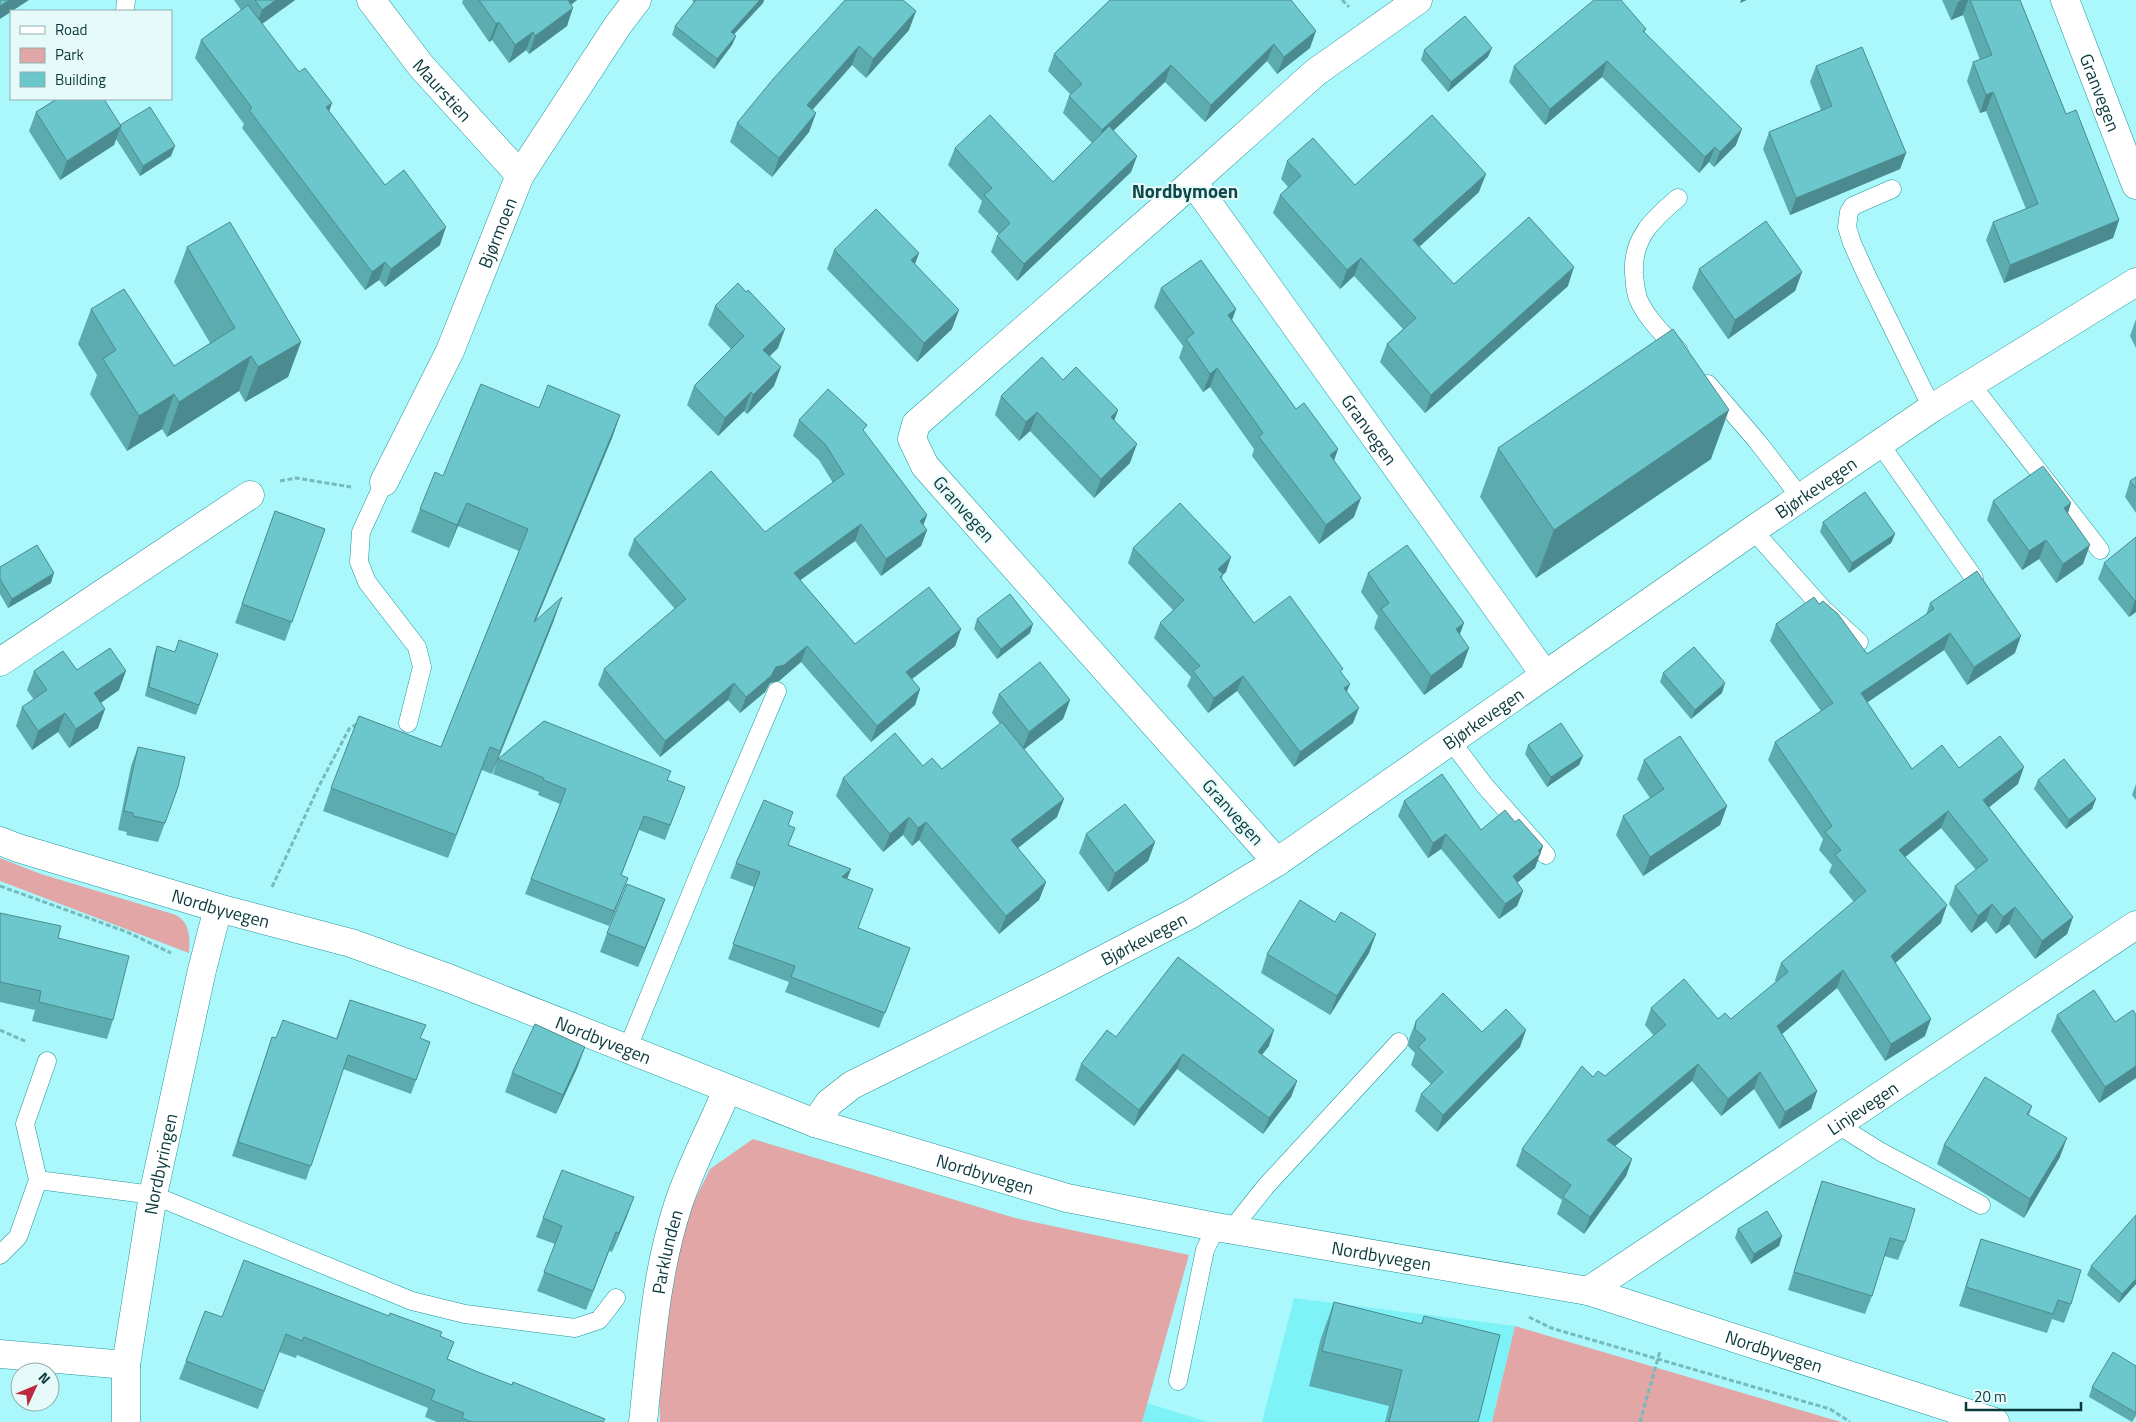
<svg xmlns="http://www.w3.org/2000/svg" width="2136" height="1422" font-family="'Titillium Web',sans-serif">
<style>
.built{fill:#7df2f7}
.green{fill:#e1a6a5}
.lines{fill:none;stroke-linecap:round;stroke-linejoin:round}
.service-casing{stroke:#23959a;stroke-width:19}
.minor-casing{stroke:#23959a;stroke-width:29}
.path{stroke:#76babd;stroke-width:3;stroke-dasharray:5 2.5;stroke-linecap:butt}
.service{stroke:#fff;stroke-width:18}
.minor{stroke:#fff;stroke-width:28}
.wall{fill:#5cabaf}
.shaded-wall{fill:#4b8b8f}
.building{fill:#6bc7cc;stroke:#4b8b8f}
.labels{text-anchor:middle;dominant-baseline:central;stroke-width:4;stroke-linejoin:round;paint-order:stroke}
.street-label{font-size:18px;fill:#0b3a3c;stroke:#e7fafa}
.neighbourhood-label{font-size:19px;font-weight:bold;fill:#0d494b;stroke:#e7fafa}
</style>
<rect width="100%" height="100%" fill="#aaf8fc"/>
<!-- built -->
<path class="built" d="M1294,1298L1515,1326L1492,1422H1262Z
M1147,1403L1208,1422H1142Z"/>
<!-- green -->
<path class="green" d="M0,858L41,874L176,915C190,923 190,937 189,953L0,881Z
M753,1139L1015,1218L1189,1255L1142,1422H660L659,1371L671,1259L689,1212L710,1169Z
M1515,1326L1841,1422H1492Z"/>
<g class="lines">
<defs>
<path id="service" d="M125,11L126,0
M1892,189L1853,206L1849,212L1847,227L1852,243L1866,274L1932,408
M1678,198C1653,219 1632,238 1634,273C1635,284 1635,293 1640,303C1649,321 1666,337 1679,351
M1970,383L2100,550
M1708,384L1757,441L1801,498
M1880,444L1974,578
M384,482L361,532L359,562L367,582L417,647L422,667L408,723
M1753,530L1823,609L1859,642
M1451,741L1485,786L1546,855
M627,1050L701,869L777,691
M1838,1125L1881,1152L1981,1205
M38,1180L153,1195L412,1301L465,1314L575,1328L599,1320L616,1298
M1231,1230L1266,1186L1399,1042
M0,1255L18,1237L38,1180L25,1124L47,1061
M1178,1381L1205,1250L1216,1227"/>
<g id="minor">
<path id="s1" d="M371,0L421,66L520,175"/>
<path id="s2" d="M2065,0L2136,185"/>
<path id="s3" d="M1193,182L1545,675"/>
<path id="s4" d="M384,482L450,351L520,175L618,25L637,0"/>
<path d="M0,662L250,495"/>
<path id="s5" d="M0,841L18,848L218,908L351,943L448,978L815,1123L1067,1198L1216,1227L1588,1291L1995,1422"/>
<path d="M1277,862L925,466L912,439L916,424L1193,182L1316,72L1418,0"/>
<path id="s6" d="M815,1123L829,1103L852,1085L1052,986L1191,914L1277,862L1753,530L1932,408L2136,282"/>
<path id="s7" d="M1588,1291L2136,925"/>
<path d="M0,1354L126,1365"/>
<path id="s8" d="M126,1422V1365L153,1195L202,970L218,908"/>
<path id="s9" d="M643,1422C651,1348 655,1276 678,1205C691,1165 711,1129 727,1090"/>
</g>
</defs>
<!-- service casing -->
<use href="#service" class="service-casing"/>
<!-- minor casing -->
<use href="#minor" class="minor-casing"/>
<!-- path -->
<path class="path" d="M1342,0L1349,7
M280,481L296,478L351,487
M0,886L127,932L171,953
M272,887L319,786L349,729L358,723
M0,1030L27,1042
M1529,1317L1551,1328L1830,1409L1850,1422
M1640,1422L1660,1351"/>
<!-- service -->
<use href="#service" class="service"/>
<!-- minor -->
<use href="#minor" class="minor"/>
</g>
<!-- wall -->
<path class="wall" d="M234,0H295L262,24L385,185L440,245L385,287L379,280L365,290L242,128L244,124L195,58L201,40L241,10Z
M463,0H577L571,5L567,26L529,54L526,50L509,63L492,40L489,42L462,3Z
M693,0H764L763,3L734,34L736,36L732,45L714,69L672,35L675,26L694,2L692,1Z
M1110,0L1310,48L1277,74L1267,61L1205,122L1165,82L1113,131L1137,156L1131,172L1017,281L991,252L997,236L999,234L978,212L982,201L948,165L955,148L1053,182L1092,143L1063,113L1069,96L1071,95L1048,71L1054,54Z
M1942,0H2020L2066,114L2119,220L2113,238L2004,283L1986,240L1993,222L2026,209L1986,111L1980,113L1967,81L1973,62L1980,60L1963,15L1951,20Z
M916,11L909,30L866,78L852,65L812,110L816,113L809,132L772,177L730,142L737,123Z
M1646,29L1644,33L1736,145L1714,167L1709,162L1699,173L1602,77L1545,125L1509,82L1514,66Z
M1424,50L1488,57L1448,92L1421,60Z
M1816,66L1906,153L1900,169L1790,215L1763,149L1769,132L1821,110L1810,82Z
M54,99H104L120,125L171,156L140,176L116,139L114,145L60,180L29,131L36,112L53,101Z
M1287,161L1355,185L1479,192L1419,247L1454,284L1568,286L1425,413L1380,362L1387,344L1403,329L1354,276L1340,289L1273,213L1280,195L1288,187L1281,179Z
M187,247L301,342L288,377L245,402L239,391L167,437L162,429L127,451L90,394L97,375L78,344L91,309L174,366L210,343L174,282Z
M834,250L919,253L915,264L952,329L917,362L827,269Z
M1699,269L1802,272L1795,291L1728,339L1692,288Z
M1161,288L1236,309L1232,320L1296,409L1338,449L1334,461L1354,517L1319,544L1252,456L1254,449L1210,387L1203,392L1179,358L1183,346L1154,307Z
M715,306L778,348L770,356L774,386L747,414L744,411L718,436L687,405L694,386L731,349L708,325Z
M2136,319V348L2130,336Z
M1063,380L1118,410L1114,421L1130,463L1094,498L1030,431L1019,441L995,415L1001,396Z
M539,408L620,415L612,438L536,620H554L492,774L482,770L448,858L323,811L331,788L441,747L519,551L458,526L449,548L411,532L420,509L443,476Z
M799,420L864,432L927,515L923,526L927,530L921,546L881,576L855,541L800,580L855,644L961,629L955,646L912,679L920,689L915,705L871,742L801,662L779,681L770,683L765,692L740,713L728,700L660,757L598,685L604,669L675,609L628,555L634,539L765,532L833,483L819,460L793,436Z
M1498,448L1711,459L1536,578L1480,497Z
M2136,477V513L2125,497L2130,481Z
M1993,501L2071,503L2068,513L2083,564L2056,583L2039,559L2022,570L1987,520Z
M275,511L325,529L285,641L235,623Z
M1823,522L1895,534L1891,543L1849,573L1820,532Z
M2136,537V612L2129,617L2098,579L2104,563Z
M1133,548L1226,572L1223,574L1222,579L1254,623L1342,673L1347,692L1353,723L1294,767L1237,691L1208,713L1187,686L1191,677L1154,638L1160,623L1173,610L1128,563Z
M0,567L51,583L8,608L0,594Z
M1368,573L1469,648L1462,667L1424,695L1374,628L1378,616L1361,592Z
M1930,603L2015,653L1967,685L1944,650L1867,702L1912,769L1959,768L2018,784L1989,807L2073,917L2067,934L2035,959L2009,924L1996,934L1986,921L1971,933L1949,904L1955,886L1976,870L1941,828L1905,857L1941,923L1895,963L1925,1036L1885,1061L1837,988L1782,1034L1817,1091L1811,1109L1779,1129L1754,1089L1721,1116L1692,1081L1615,1146L1632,1159L1626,1176L1584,1234L1557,1214L1562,1200L1516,1166L1522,1149L1593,1077L1605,1076L1654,1036L1645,1025L1651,1008L1718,1019H1731L1776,982L1775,980L1781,963L1854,902L1829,872L1832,865L1819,850L1823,839L1768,760L1775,742L1821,711L1770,641L1776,624L1819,604L1867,654L1926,615Z
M977,619L1030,633L997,659L974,629Z
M157,646L175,652L218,654L196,715L145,696L154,655Z
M77,670L119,690L101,703L105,709L98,728L69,748L58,732L32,750L16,726L22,707L34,700L27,690L34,671Z
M1663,673L1722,693L1691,719L1660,682Z
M999,694L1070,700L1063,719L1024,749L1057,817L1018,848L1046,882L1039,900L999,934L919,840L912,846L903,835L883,852L836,796L843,778L923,766L942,769L1000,724L992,713Z
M1528,745L1583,756L1579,765L1547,787L1525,754Z
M138,747L178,787L158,842L126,835L127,832L118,830L131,766Z
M498,759L667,780L685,787L665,840L639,830L621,876L628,878L609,926L525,894L560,804L538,795L539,792L493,774Z
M1644,760L1727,806L1720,825L1643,876L1616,835L1623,816L1650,798L1637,779Z
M2038,780L2096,799L2092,809L2066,829L2034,789Z
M2136,784V800L2132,795Z
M1404,801L1481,830L1515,822L1543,846L1535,868L1517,883L1523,891L1517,906L1499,919L1441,849L1428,858L1398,816Z
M788,825L789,845L851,869L847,879L858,928L910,948L879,1028L785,992L789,982L728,959L754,887L730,878L736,863Z
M1086,834L1155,842L1148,861L1108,892L1079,853Z
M0,913L58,938L113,1020L107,1039L32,1021L35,1010L0,1002Z
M658,918L638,967L600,952L607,933Z
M1335,922L1369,953L1330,1015L1261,973L1267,954Z
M350,1000L421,1039L430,1042L411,1094L343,1069L306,1180L232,1156L272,1037L276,1038L336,1039Z
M2057,1015L2115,1022L2136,1015V1078L2099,1103L2051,1031Z
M1416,1021L1482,1032L1520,1047L1437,1132L1415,1111L1421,1094L1431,1084L1411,1065L1415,1053L1408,1046L1409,1039Z
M1116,1037L1269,1046L1262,1055L1297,1081L1291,1097L1263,1134L1177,1069L1134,1126L1075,1080L1081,1064Z
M578,1066L556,1114L505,1092L512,1073Z
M2032,1106L2029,1115L2060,1157L2024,1218L1937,1164L1944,1145Z
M1822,1181L1905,1242L1898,1260L1884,1256L1872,1296L1865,1314L1788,1290L1816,1198Z
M627,1216L612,1252L609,1251L586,1310L537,1291L555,1244L536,1237L543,1218Z
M1738,1229L1782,1236L1779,1246L1751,1264L1735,1238Z
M1981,1239L2071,1304L2064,1323L2052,1319L2047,1333L1959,1306Z
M2091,1266L2136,1284L2119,1303L2087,1275Z
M1334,1302L1421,1324L1424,1316L1478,1422H1385L1389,1406L1309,1386L1321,1338Z
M222,1317L440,1336L448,1359L478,1372L603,1422H437L425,1417L428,1408L297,1355L296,1358L279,1352L258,1409L179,1379L186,1361Z
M2136,1366V1416L2132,1422L2089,1397L2092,1387Z"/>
<!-- shaded-wall -->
<path class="shaded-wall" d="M9,0H29L0,19V6Z
M276,0H295L255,29L262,10Z
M564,0H577L558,14Z
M760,0H764L763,3L728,41L731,32Z
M1741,0H1747L1740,3Z
M1962,0H1968L1963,15L1951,20L1958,2Z
M573,8L567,26L529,54L535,36Z
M916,11L909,30L866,78L873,59Z
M499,22L492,40L489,42L496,24Z
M1316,31L1310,48L1277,74L1284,57Z
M533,32L526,50L509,63L515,45Z
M736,36L732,45L714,69L717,59Z
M1274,44L1267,61L1205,122L1211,105Z
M859,46L852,65L800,124L807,105Z
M1492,48L1488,57L1448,92L1451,82Z
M1607,61L1602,77L1545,125L1550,109Z
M1171,65L1165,82L1096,147L1102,130Z
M1993,92L1986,111L1980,113L1986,95Z
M332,103L326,121V107Z
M816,113L809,132L772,177L779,158Z
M121,126L114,145L60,180L67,161Z
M1742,129L1736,145L1714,167L1720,152Z
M175,146L171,156L140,176L143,166Z
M1715,147L1709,162L1699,173L1705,157Z
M1906,153L1900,169L1790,215L1796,198Z
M1137,156L1131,172L1017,281L1024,264Z
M1486,174L1479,192L1406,259L1413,240Z
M2119,220L2113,238L2004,283L2010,265Z
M446,227L440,245L385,287L391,269Z
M919,253L912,272L911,260Z
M1361,258L1354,276L1340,289L1347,270Z
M385,262L379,280L365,290L372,272Z
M1574,267L1568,286L1425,413L1431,395Z
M1802,272L1795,291L1728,339L1735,320Z
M1236,309L1229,328L1228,315Z
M959,310L952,329L917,362L924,343Z
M785,329L778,348L756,369L763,350Z
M301,342L288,377L245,402L258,367Z
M251,356L239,391L167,437L179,402Z
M781,367L774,386L747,414L753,395Z
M1217,368L1210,387L1203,392L1210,374Z
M751,392L744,411L718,436L725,418Z
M174,394L162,429L127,451L139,416Z
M1118,410L1111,429V417Z
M1729,410L1711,459L1536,578L1554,530Z
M1037,412L1030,431L1019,441L1026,422Z
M620,415L612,438L526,644L534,622Z
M1137,444L1130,463L1094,498L1101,479Z
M1338,449L1331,468L1330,455Z
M1361,498L1354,517L1319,544L1326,525Z
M467,503L458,526L449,548L457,525Z
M2071,503L2065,522L2064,508Z
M927,515L921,531L920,521Z
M861,524L855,541L788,589L794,573Z
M927,530L921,546L881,576L886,559Z
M1895,534L1891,543L1849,573L1852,563Z
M2046,540L2039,559L2022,570L2029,551Z
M2090,545L2083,564L2056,583L2063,564Z
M1231,557L1226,572L1213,584L1218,569Z
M54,573L51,583L8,608L12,599Z
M562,597L554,620L492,774L500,751Z
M2136,600V612L2129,617L2135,601Z
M1464,623L1457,642L1456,629Z
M1033,624L1030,633L997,659L1001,649Z
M961,629L955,646L900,688L906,672Z
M1950,633L1944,650L1855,711L1861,693Z
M2021,636L2015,653L1967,685L1974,667Z
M807,646L801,662L779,681L770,683L765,692L740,713L746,697L776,667Z
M1469,648L1462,667L1424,695L1431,676Z
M126,671L119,690L87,712L94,693Z
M1243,676L1237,691L1208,713L1214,698Z
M734,683L728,700L660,757L665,741Z
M1725,683L1722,693L1691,719L1695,710Z
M1350,684L1344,699V688Z
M920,689L915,705L871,742L877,726Z
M1070,700L1063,719L1022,751L1029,732Z
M1359,708L1353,723L1294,767L1300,752Z
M105,709L98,728L69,748L76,729Z
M65,713L58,732L32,750L38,731Z
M1583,756L1579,765L1547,787L1551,777Z
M2024,767L2018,784L1977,817L1983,800Z
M1064,799L1057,817L1004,859L1011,840Z
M2096,799L2092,809L2066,829L2069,820Z
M1727,806L1720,825L1643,876L1650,857Z
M1948,811L1941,828L1893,867L1899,850Z
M909,817L903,835L883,852L890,834Z
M926,822L919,840L912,846L918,828Z
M1446,834L1441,849L1428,858L1433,843Z
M1155,842L1148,861L1108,892L1115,873Z
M1543,846L1535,868L1507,891L1513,876Z
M851,869L845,884L842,877Z
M628,878L622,893L609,926L614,911Z
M1046,882L1039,900L999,934L1006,916Z
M1523,891L1517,906L1499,919L1505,904Z
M665,899L658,918L638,967L645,948Z
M1992,904L1986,921L1971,933L1978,916Z
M1947,905L1941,923L1884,973L1891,956Z
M2015,907L2009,924L1996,934L2003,917Z
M2073,917L2067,934L2035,959L2042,941Z
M1376,934L1369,953L1330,1015L1337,996Z
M1843,970L1837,988L1770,1044L1777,1026Z
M1931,1019L1925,1036L1885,1061L1891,1044Z
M1274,1030L1269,1046L1252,1067L1258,1052Z
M1526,1030L1520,1047L1437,1132L1443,1115Z
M585,1047L578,1066L556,1114L563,1095Z
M1183,1054L1177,1069L1134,1126L1139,1110Z
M1698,1064L1692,1081L1601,1158L1607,1140Z
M2136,1066V1078L2099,1103L2105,1087Z
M1760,1072L1754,1089L1721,1116L1728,1099Z
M1297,1081L1291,1097L1263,1134L1269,1118Z
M1817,1091L1811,1109L1779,1129L1785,1112Z
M2067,1138L2060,1157L2024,1218L2030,1199Z
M1632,1159L1626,1176L1584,1234L1590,1217Z
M634,1197L627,1216L612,1252L619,1233Z
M616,1232L609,1251L586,1310L593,1291Z
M1782,1236L1779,1246L1751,1264L1754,1254Z
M2136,1279V1284L2119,1303L2122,1294Z"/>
<!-- building -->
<path class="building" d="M0,0H9L0,6Z
M255,0H276L262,10Z
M479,0H568L573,8L535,36L533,32L515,45L499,22L496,24Z
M696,0H760L731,32L736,36L717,59L675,26Z
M845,0H903L916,11L873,59L859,46L807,105L816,113L779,158L737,123L774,78Z
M1110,0H1291L1316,31L1284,57L1274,44L1211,105L1171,65L1102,130L1069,96L1082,84L1054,54Z
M1594,0H1621L1646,29L1643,31L1742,129L1720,152L1715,147L1705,157L1607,61L1550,109L1514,66Z
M1970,0H2020L2066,114L2076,110L2119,220L2010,265L1993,222L2038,204L1993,92L1986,95L1973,62L1992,55Z
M248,5L299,72L305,68L332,103L326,107L385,185L404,170L446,227L391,269L385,262L372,272L249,110L252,108L201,40Z
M1465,16L1492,48L1451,82L1424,50Z
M1862,47L1906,153L1796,198L1769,132L1832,106L1816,66Z
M57,99H104L121,126L67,161L36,112Z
M150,107L175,146L143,166L120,129L121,126L120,125Z
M990,115L1053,182L1109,126L1137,156L1024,264L997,236L1010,223L984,195L992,188L955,148Z
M1432,115L1486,174L1413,240L1454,284L1529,217L1574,267L1431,395L1387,344L1416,318L1361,258L1347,270L1280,195L1301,176L1287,161L1313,138L1355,185Z
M876,209L919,253L911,260L959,310L924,343L834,250Z
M1766,221L1802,272L1735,320L1699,269Z
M230,222L301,342L258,367L251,356L179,402L174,394L139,416L103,359L116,350L91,309L124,289L174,366L235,328L187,247Z
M1201,260L1236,309L1228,315L1296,409L1304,403L1338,449L1330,455L1361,498L1326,525L1259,437L1263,433L1217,368L1210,374L1186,339L1194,333L1161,288Z
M738,283L746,292L748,290L785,329L763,350L781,367L753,395L751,392L725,418L694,386L744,336L715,306Z
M1673,329L1729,410L1554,530L1498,448Z
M1042,357L1063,380L1076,367L1118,410L1111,417L1137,444L1101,479L1037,412L1026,422L1001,396Z
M481,384L539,408L548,385L620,415L534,622L562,597L500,751L490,747L456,835L331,788L359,716L441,747L528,529L467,503L457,525L420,509L435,472L443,476Z
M828,389L867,425L863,430L927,515L920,521L927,530L886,559L861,524L794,573L855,644L929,587L961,629L906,672L920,689L877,726L807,646L784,665L776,667L771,676L746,697L734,683L665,741L604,669L686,599L634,539L711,471L765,532L844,474L825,444L799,420Z
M2043,466L2071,503L2064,508L2090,545L2063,564L2046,540L2029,551L1993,501Z
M2136,477V488L2130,481Z
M1865,492L1895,534L1852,563L1823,522Z
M1180,503L1231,557L1218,569L1223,574L1220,577L1254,623L1290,596L1343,669L1340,671L1350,684L1344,688L1359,708L1300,752L1243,676L1214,698L1193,671L1200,666L1160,623L1184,600L1133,548Z
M275,511L325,529L292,622L242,604Z
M2136,537V600L2135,601L2104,563Z
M37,545L54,573L12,599L0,579V567Z
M1407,545L1464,623L1456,629L1469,648L1431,676L1381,609L1389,603L1368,573Z
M1977,571L2021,636L1974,667L1950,633L1861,693L1912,769L1942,745L1959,768L2000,736L2024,767L1983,800L2073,917L2042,941L2015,907L2003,917L1992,904L1978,916L1955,886L1988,860L1948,811L1899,850L1947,905L1891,956L1931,1019L1891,1044L1843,970L1777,1026L1817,1091L1785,1112L1760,1072L1728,1099L1698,1064L1607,1140L1632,1159L1590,1217L1563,1197L1571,1185L1522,1149L1582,1066L1593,1077L1598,1071L1605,1076L1666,1025L1651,1008L1684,979L1718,1019L1725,1013L1731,1019L1788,972L1781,963L1866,891L1835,855L1841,850L1825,832L1832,826L1775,742L1833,703L1776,624L1814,597L1819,604L1823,601L1838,614L1867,654L1934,609L1930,603Z
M1010,594L1033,624L1001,649L977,619Z
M179,640L218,654L199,705L149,687L157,646L175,652Z
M1694,647L1725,683L1695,710L1663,673Z
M110,648L126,671L94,693L105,709L76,729L65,713L38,731L22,707L47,690L34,671L63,651L77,670Z
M1040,662L1070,700L1029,732L999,694Z
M544,721L671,771L667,780L685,787L670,825L644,816L621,875L628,878L614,911L531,879L566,789L543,780L544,778L498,759Z
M1002,722L1064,799L1011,840L1046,882L1006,916L926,822L918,828L909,817L890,834L843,778L895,733L923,766L932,758L942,769Z
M1561,723L1583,756L1551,777L1528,745Z
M1680,736L1727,806L1650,857L1623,816L1664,789L1644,760Z
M138,747L185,757L178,787L165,823L133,816V813L124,811Z
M2064,759L2096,799L2069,820L2038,780Z
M1442,774L1481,830L1505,810L1515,822L1519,819L1543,846L1538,851L1541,853L1513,876L1523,891L1505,904L1446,834L1433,843L1404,801Z
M764,800L793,812L788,825L795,828L788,845L851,869L842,877L873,889L858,928L910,948L885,1013L791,977L795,966L733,944L760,872L736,863Z
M1125,804L1155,842L1115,873L1086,834Z
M627,884L665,899L645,948L607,933Z
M1300,900L1335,922L1341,912L1376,934L1337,996L1267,954Z
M0,913L61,926L58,938L129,956L113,1020L39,1002L41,991L0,982Z
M1178,957L1274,1030L1258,1052L1297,1081L1269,1118L1183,1054L1139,1110L1081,1064L1107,1030L1116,1037Z
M2094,990L2115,1022L2133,1010L2136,1015V1066L2105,1087L2057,1015Z
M1443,993L1482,1032L1506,1009L1526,1030L1443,1115L1421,1094L1443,1072L1418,1047L1426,1039L1415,1029L1416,1021Z
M350,1000L426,1025L420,1038L430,1042L416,1080L348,1055L311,1166L238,1142L272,1037L276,1038L283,1020L337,1039Z
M535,1024L585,1047L563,1095L512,1073Z
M1985,1077L2032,1106L2027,1114L2067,1138L2030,1199L1944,1145Z
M562,1170L634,1197L619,1233L616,1232L593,1291L544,1272L562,1226L543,1218Z
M1822,1181L1915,1209L1905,1242L1890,1238L1872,1296L1794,1272Z
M1767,1211L1782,1236L1754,1254L1738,1229Z
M2136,1215V1279L2122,1294L2091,1266Z
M1981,1239L2081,1270L2071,1304L2058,1300L2053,1314L1966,1287Z
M244,1260L389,1316L390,1313L442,1332L440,1336L454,1342L447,1359L478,1372L512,1385L513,1382L605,1419L603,1422H472L462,1418L464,1413L431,1400L435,1390L304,1337L302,1341L286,1334L264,1391L186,1361L205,1311L222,1317Z
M1334,1302L1422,1324L1424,1316L1500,1335L1478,1422H1389L1402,1370L1322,1351Z
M2113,1352L2136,1366V1413L2092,1387Z"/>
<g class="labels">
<!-- street labels -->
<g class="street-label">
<text stroke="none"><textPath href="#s1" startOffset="115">Maurstien</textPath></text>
<text stroke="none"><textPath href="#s2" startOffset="99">Granvegen</textPath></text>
<text stroke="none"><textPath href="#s4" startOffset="274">Bjørmoen</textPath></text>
<text stroke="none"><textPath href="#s3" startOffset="304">Granvegen</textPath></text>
<text stroke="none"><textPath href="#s6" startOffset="1190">Bjørkevegen</textPath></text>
<text transform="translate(964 509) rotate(48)">Granvegen</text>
<text stroke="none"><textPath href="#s6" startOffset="785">Bjørkevegen</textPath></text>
<text transform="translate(1233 812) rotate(48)">Granvegen</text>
<text stroke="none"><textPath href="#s5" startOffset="231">Nordbyvegen</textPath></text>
<text stroke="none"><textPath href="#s6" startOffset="380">Bjørkevegen</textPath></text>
<text stroke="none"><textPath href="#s5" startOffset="636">Nordbyvegen</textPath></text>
<text stroke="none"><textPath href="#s7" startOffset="330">Linjevegen</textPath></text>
<text stroke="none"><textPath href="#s8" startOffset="261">Nordbyringen</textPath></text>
<text stroke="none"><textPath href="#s5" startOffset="1041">Nordbyvegen</textPath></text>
<text stroke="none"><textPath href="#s9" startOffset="172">Parklunden</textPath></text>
<text stroke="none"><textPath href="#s5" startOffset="1446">Nordbyvegen</textPath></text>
<text stroke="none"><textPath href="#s5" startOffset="1851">Nordbyvegen</textPath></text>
</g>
<!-- neighbourhood labels -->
<g class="neighbourhood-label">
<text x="1185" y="190">Nordbymoen</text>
</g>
</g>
<!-- legend -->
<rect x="10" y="10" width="162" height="90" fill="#e7fafa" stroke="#8fadae"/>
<rect x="20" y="26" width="25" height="8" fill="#ffffff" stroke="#8fadae"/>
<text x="55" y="35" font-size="15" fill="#0b3a3c">Road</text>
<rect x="20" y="48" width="25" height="15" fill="#e1a6a5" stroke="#8fadae"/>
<text x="55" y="60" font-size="15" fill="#0b3a3c">Park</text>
<rect x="20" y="72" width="25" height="15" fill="#6bc7cc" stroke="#8fadae"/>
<text x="55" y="85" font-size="15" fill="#0b3a3c">Building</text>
<!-- north arrow -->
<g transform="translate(35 1387) rotate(46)"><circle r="24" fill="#e7fafa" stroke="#8fadae"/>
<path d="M0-4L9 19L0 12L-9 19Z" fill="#bb2a3d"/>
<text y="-8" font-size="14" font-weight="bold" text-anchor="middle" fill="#0b3a3c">N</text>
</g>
<!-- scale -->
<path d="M1966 1402v8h115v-8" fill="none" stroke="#0b3a3c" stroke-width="2.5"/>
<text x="1974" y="1402" font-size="15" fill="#0b3a3c" stroke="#e7fafa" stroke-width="4" paint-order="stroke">20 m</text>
</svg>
